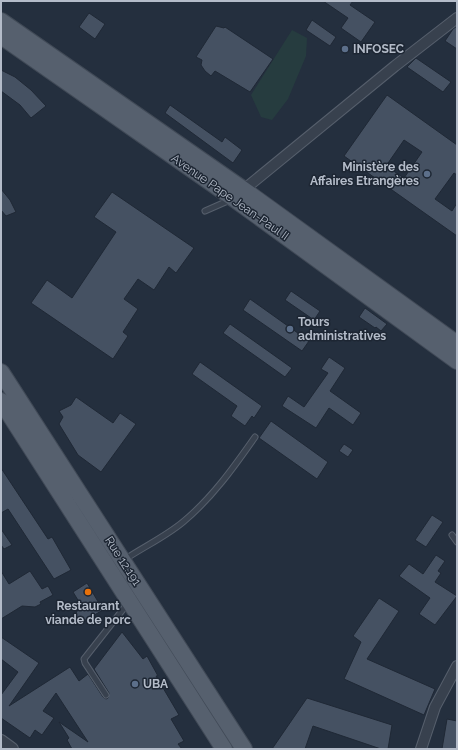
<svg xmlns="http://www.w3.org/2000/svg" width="458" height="750" font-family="Raleway,sans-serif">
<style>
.green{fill:#263c3f}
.building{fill:#455162;stroke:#1f2835;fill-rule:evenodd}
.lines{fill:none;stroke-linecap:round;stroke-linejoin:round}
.service-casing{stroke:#565f6c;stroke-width:7}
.minor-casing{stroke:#565f6c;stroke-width:12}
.tertiary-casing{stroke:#565f6c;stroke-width:14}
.primary-casing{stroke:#414a57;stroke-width:18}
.service{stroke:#38414e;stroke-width:5}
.minor{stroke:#38414e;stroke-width:10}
.tertiary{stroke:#38414e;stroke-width:12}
.primary{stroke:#56606e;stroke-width:16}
.service-dot{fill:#5c6f8a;stroke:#1d2633;stroke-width:1.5}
.food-dot{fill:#e8710a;stroke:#1d2633;stroke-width:1.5}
.labels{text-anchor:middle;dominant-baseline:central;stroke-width:3;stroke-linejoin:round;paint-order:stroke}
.poi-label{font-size:12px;font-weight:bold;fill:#b4bcc9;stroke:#1d2633;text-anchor:start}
.street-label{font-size:12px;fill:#b4bcc9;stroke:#1d2633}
</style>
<rect width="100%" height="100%" fill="#242f3e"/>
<!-- green -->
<path class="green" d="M292,30L307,38L306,56L288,99L272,120L261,117L251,95Z"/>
<!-- building -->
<path class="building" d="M323,1H353L350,5L375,22L361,42L341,28L348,18Z
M89,13L105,24L95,39L79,27Z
M312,20L336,37L330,46L306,30Z
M216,26L224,28L225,27L273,59L250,92L215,71L211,76L205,71L201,65L202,60L196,57Z
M457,26V49L445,41L453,29Z
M416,58L451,82L443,92L407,67Z
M1,70L15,77L31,90L46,106L31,118L20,105L1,91Z
M387,95L457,145V175L454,173L435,199L452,211L457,203V236L344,156ZM404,140L422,152L404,178L386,166Z
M170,105L222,142L225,137L242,150L233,163L165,113Z
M1,189L10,200L16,212L6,216L1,210Z
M112,192L194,248L176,273L169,267L154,290L138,279L124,299L138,309L123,332L128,336L113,359L31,303L47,280L72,298L116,232L94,217Z
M291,291L320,311L314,320L285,300Z
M250,299L309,341L302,351L243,310Z
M365,308L387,324L381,331L376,327L375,328L359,317Z
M230,324L292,368L285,377L223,333Z
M329,357L345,368L330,391L361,413L353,425L329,408L316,428L282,406L288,396L304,407L328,373L321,369Z
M200,362L262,406L254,418L252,416L245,426L231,416L237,406L192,374Z
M76,397L113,423L120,413L136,424L101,472L78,455L59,424L63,417L59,411L71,405Z
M271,421L328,462L317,479L259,438Z
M344,444L353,450L348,457L339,451Z
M1,468L48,539L52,537L71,570L54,579L8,509L1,513Z
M432,515L443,522L426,547L415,540Z
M1,529L12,545L4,549L1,545Z
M436,555L445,561L438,571L441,573L435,582L457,596L435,625L419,614L430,598L399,576L409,564L423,574Z
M1,571L9,584L30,571L42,589L48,586L53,595L40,602L41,604L35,607L22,606L1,619Z
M87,583L103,610L77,625L71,621L81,605L73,592Z
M379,598L399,611L367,659L435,689L424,715L344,679L361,642L353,636Z
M122,632L143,659L147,656L158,676H156L179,715L171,719L184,741L178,744L182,749H72L67,740L69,738L59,722L88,742L56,693L43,711L54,718L42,735L35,730L30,738L1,718V695L18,672L1,659V637L39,663L9,706L70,667L79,681L88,674L103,697L106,699L108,698L109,693L94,669Z
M307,698L392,725L388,749H381L313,726L305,749H272Z
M447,719L457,721V749H442Z"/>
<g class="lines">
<defs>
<path id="service" d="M205,211L230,200
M452,535L457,542
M124,560C143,547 165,537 183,522C212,498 234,467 255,437
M106,695L85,663L84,659L128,603"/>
<path id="minor" d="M241,192L395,66L457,18
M421,749L435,707L457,666"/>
<path id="tertiary" d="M1,741L12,749"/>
<path id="primary" d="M1,21L244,190L457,344
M1,36L233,198L457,361
M1,372L244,749
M1,401L224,749"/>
</defs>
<!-- service casing -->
<use href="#service" class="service-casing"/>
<!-- minor casing -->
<use href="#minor" class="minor-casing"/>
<!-- tertiary casing -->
<use href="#tertiary" class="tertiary-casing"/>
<!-- primary casing -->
<use href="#primary" class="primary-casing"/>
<!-- service -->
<use href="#service" class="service"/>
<!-- minor -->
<use href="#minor" class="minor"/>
<!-- tertiary -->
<use href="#tertiary" class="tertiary"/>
<!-- primary -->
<use href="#primary" class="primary"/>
</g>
<!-- markers -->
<g class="service-dot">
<circle cx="345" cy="49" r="4"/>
<circle cx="427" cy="174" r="4"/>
<circle cx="290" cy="329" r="4"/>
<circle cx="135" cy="684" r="4"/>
</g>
<circle class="food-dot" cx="88" cy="592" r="4"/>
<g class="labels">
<!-- poi labels -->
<g class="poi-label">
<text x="353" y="49">INFOSEC</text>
<text x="419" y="167" text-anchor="end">Ministère des<tspan x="419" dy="14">Affaires Etrangères</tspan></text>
<text x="298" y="322">Tours<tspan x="298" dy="14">administratives</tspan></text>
<text x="88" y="606" text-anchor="middle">Restaurant<tspan x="88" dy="14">viande de porc</tspan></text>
<text x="143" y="684">UBA</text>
</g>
<!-- street labels -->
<g class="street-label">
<text transform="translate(230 197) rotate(35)">Avenue Pape Jean-Paul II</text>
<text transform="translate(123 561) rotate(57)">Rue 12.191</text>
</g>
</g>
<!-- border -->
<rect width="458" height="750" fill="none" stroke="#b4bcc9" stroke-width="4"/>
</svg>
